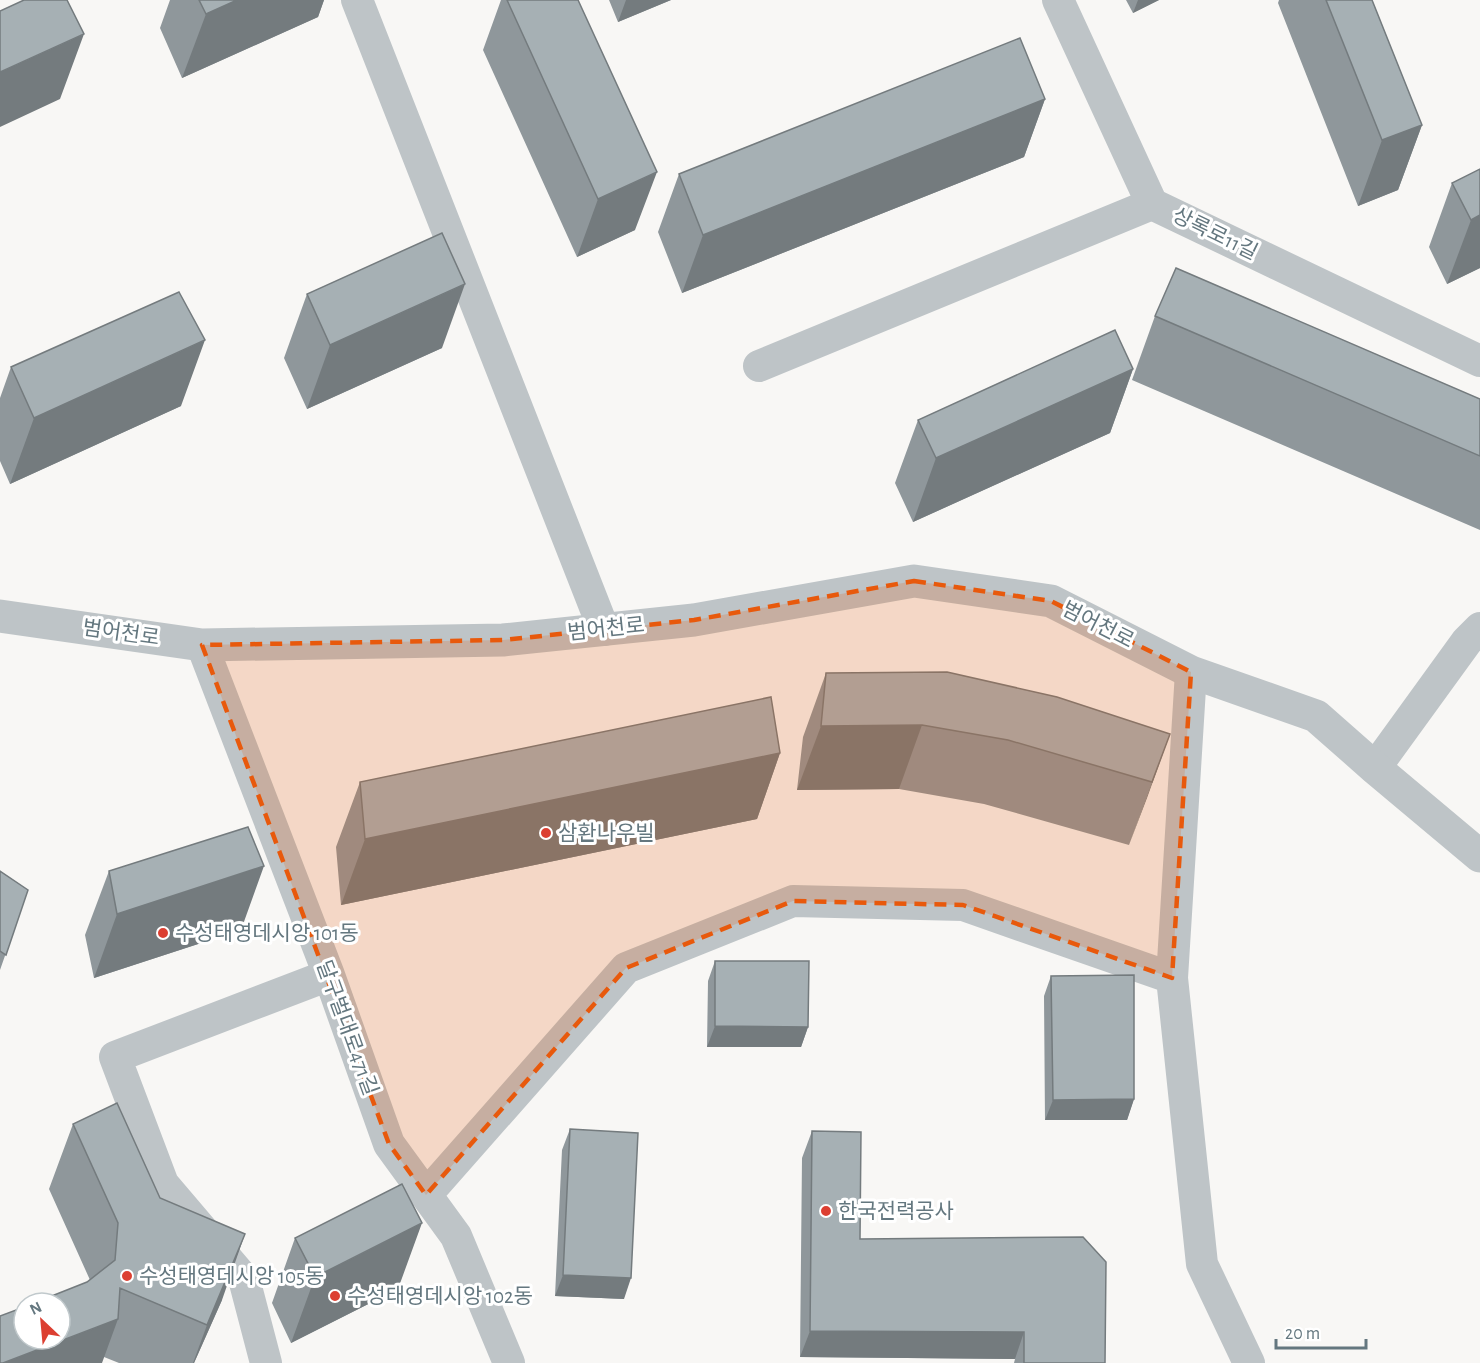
<svg xmlns="http://www.w3.org/2000/svg" width="1480" height="1363" font-family="'Alegreya Sans','Noto Sans KR',sans-serif">
<style>
.lines{fill:none;stroke-linecap:round;stroke-linejoin:round}
.minor{stroke:#bec4c7;stroke-width:32}
.tertiary{stroke:#bec4c7;stroke-width:33}
.wall{fill:#8f979b}
.shaded-wall{fill:#747b7e}
.building{fill:#a6b0b4;stroke:#747b7e;stroke-width:1.5}
.marked{fill:#e8590c;fill-opacity:0.2;stroke:#e8590c;stroke-width:4.5;stroke-dasharray:12 8;stroke-linejoin:round}
.poi-dot{fill:#dc3f31;stroke:#fff;stroke-width:2}
.labels{text-anchor:middle;dominant-baseline:central;stroke-width:6;stroke-linejoin:round;paint-order:stroke}
.street-label{font-size:21px;fill:#64777f;stroke:#fff}
.poi-label{font-size:21px;fill:#64777f;stroke:#fff;text-anchor:start}
</style>
<rect width="100%" height="100%" fill="#f8f7f5"/>
<g class="lines">
<!-- minor -->
<path class="minor" d="M357,0L604,630
M1058,0L1152,204L1480,361
M759,366L1152,204
M202,645L329,975L389,1144L456,1236L509,1363
M1191,672L1172,978L1202,1264L1249,1363
M1375,768L1467,641L1480,628
M426,1195L626,968L793,901L963,905L1172,978
M266,1363L244,1279L163,1184L115,1057L329,975"/>
<!-- tertiary -->
<path class="tertiary" d="M0,616L202,645L503,640L694,620L914,581L1051,601L1191,672L1316,716L1375,768L1480,856"/>
</g>
<!-- wall -->
<path class="wall" d="M170,0H324L318,17L182,78L160,28Z
M501,0H578L635,230L577,257L483,50Z
M609,0H671L618,22Z
M1126,0H1159L1133,13Z
M1279,0H1372L1422,125L1398,190L1358,206L1278,3Z
M1045,99L1024,157L682,293L658,232L679,174Z
M1480,169V268L1447,284L1429,247L1452,183Z
M307,294L442,348L307,409L284,358Z
M1155,316L1480,399V530L1132,380Z
M11,367L181,406L10,484L0,461V398Z
M1133,369L1110,433L913,522L895,483L918,420Z
M826,673L1170,734L1129,845L984,804L899,789L797,790L803,737Z
M780,753L757,819L341,905L336,847L360,782Z
M0,871L28,890L0,970Z
M109,871L241,930L94,978L85,935Z
M715,961L808,1027L801,1047H707L708,981Z
M1051,976L1134,1099L1127,1120H1045L1044,996Z
M73,1124L160,1198L222,1300L194,1363H119L104,1357L87,1282L90,1280L49,1189Z
M570,1129L624,1299L555,1296L562,1150Z
M812,1131L860,1239L1105,1363H1014L1015,1359L800,1357L802,1158Z
M295,1238L398,1289L291,1343L272,1303Z"/>
<!-- shaded-wall -->
<path class="shaded-wall" d="M237,0H324L318,17L182,78L206,14Z
M626,0H671L618,22Z
M1138,0H1159L1133,13Z
M84,34L60,99L0,127V72Z
M1045,99L1024,157L682,293L703,235Z
M1422,125L1398,190L1358,206L1382,140Z
M657,172L635,230L577,257L598,199Z
M1480,215V268L1447,284L1471,220Z
M465,284L442,348L307,409L330,345Z
M205,340L181,406L10,484L34,418Z
M1133,369L1110,433L913,522L936,458Z
M922,725L899,789L797,790L821,726Z
M1170,734L1147,798L1129,845L1152,782Z
M780,753L757,819L341,905L365,839Z
M264,866L241,930L94,978L117,914Z
M715,1026L808,1027L801,1047H707Z
M1134,1099L1127,1120H1045L1053,1100Z
M422,1223L398,1289L291,1343L315,1277Z
M245,1234L222,1300L194,1363H193L207,1325Z
M563,1275L631,1278L624,1299L555,1296Z
M118,1319L102,1363H3Z
M810,1331L1024,1332L1015,1359L800,1357Z"/>
<!-- building -->
<path class="building" d="M24,0H67L84,34L0,72V11Z
M199,0H237L206,14Z
M507,0H578L657,172L598,199Z
M1326,0H1372L1422,125L1382,140Z
M1020,38L1045,99L703,235L679,174Z
M1480,169V215L1471,220L1452,183Z
M442,233L465,284L330,345L307,294Z
M1176,268L1480,399V456L1155,316Z
M179,292L205,340L34,418L11,367Z
M1115,330L1133,369L936,458L918,420Z
M947,672L1057,697L1170,734L1152,782L1008,740L922,725L821,726L826,673Z
M771,697L780,753L365,839L360,782Z
M248,827L264,866L117,914L109,871Z
M0,871L28,890L6,955L0,951Z
M715,961H809L808,1027L715,1026Z
M1134,975V1099L1053,1100L1051,976Z
M117,1103L160,1198L245,1234L207,1325L120,1288L118,1319L3,1363H0V1316L24,1307V1339H60V1303H34L87,1282L115,1260L118,1223L73,1124Z
M570,1129L638,1133L631,1278L563,1275Z
M812,1131L861,1132L860,1239L1083,1237L1106,1262L1105,1363H1024V1332L810,1331Z
M402,1184L422,1223L315,1277L295,1238Z"/>
<!-- marked area -->
<path class="marked" d="M914,581L1051,601L1191,672L1172,978L963,905L793,901L626,968L426,1195L389,1144L202,645L503,640L694,620Z"/>
<!-- markers -->
<g class="poi-dot">
<circle cx="546" cy="833" r="6"/>
<circle cx="163" cy="933" r="6"/>
<circle cx="826" cy="1211" r="6"/>
<circle cx="127" cy="1276" r="6"/>
<circle cx="335" cy="1296" r="6"/>
</g>
<g class="labels">
<!-- street labels -->
<g class="street-label">
<text transform="translate(1215 234) rotate(26)">상록로11길</text>
<text transform="translate(1098 625) rotate(27)">범어천로</text>
<text transform="translate(606 629) rotate(-6)">범어천로</text>
<text transform="translate(121 633) rotate(8)">범어천로</text>
<text transform="translate(347 1028) rotate(70)">달구벌대로471길</text>
</g>
<!-- poi labels -->
<g class="poi-label">
<text x="558" y="833">삼환나우빌</text>
<text x="175" y="933">수성태영데시앙 101동</text>
<text x="838" y="1211">한국전력공사</text>
<text x="139" y="1276">수성태영데시앙 105동</text>
<text x="347" y="1296">수성태영데시앙 102동</text>
</g>
</g>
<!-- north arrow -->
<g transform="translate(42 1321) rotate(334)"><circle r="28" fill="#ffffff" stroke="#c1c9cc" stroke-width="1.5"/>
<path d="M0-4.5L10 22L0 15L-10 22Z" fill="#dc3f31"/>
<text y="-9" font-size="16" font-weight="bold" text-anchor="middle" fill="#64777f">N</text>
</g>
<!-- scale -->
<path d="M1276 1339v9h90v-9" fill="none" stroke="#64777f" stroke-width="3"/>
<text x="1285" y="1339" font-size="18" fill="#64777f" stroke="#ffffff" stroke-width="4.5" paint-order="stroke">20 m</text>
</svg>
